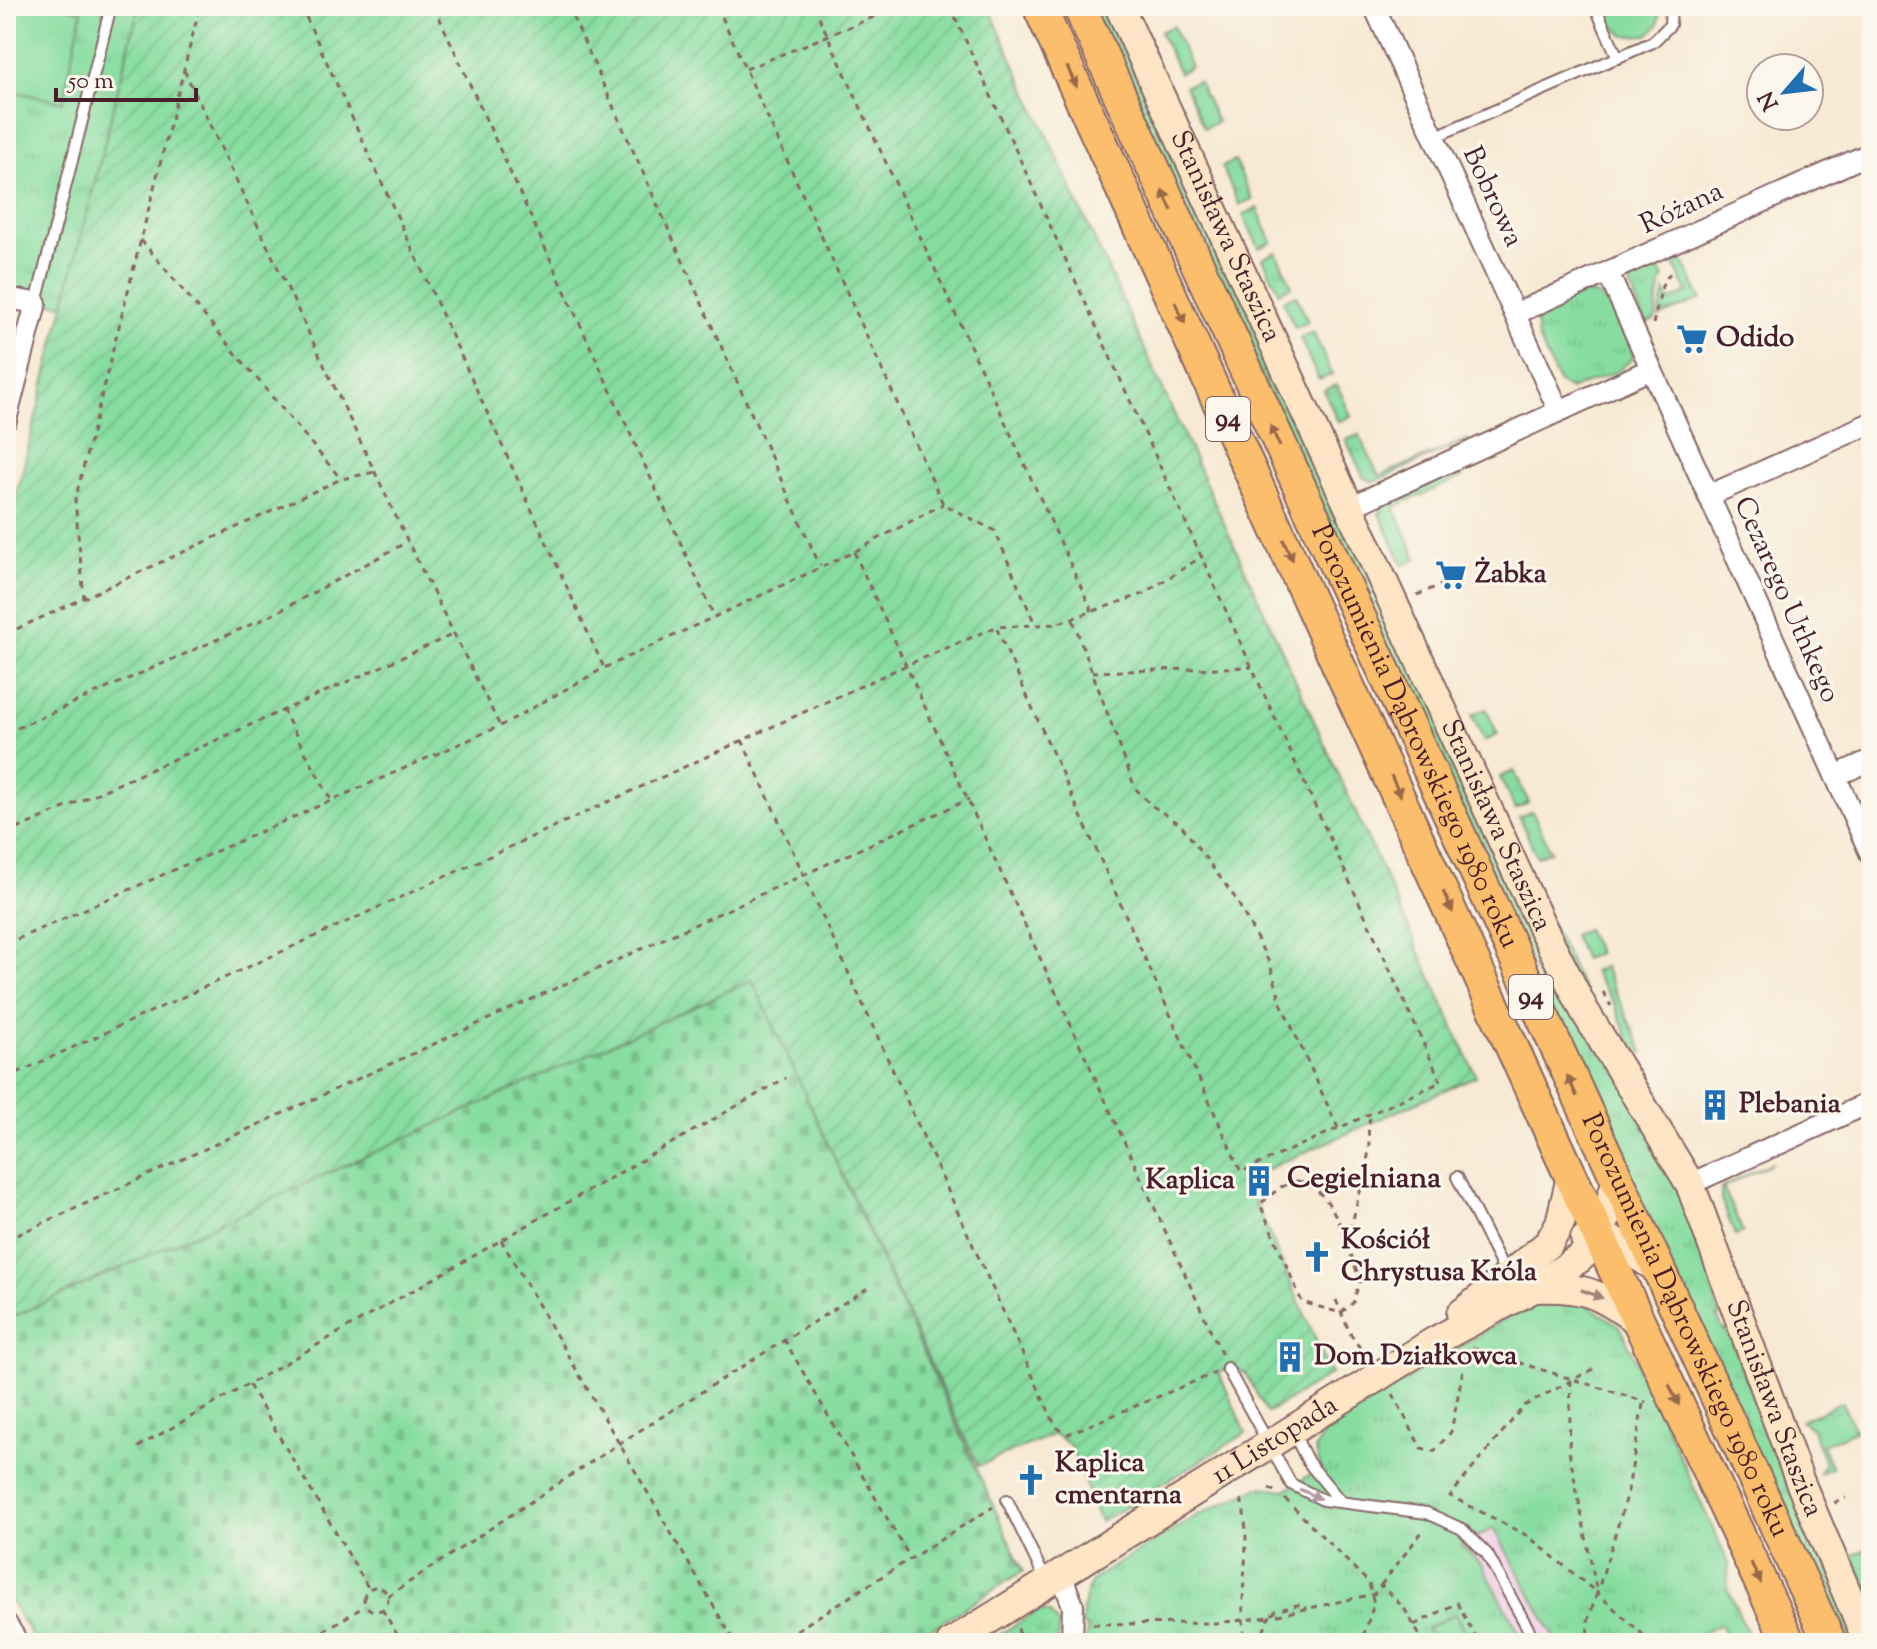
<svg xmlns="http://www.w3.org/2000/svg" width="1877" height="1649" font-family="'Sorts Mill Goudy',serif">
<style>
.built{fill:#f0d0e4}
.grass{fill:url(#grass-tufts);stroke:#687e66;stroke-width:2}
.cemetery{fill:url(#cemetery-stones);stroke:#687e66;stroke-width:2}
.garden{fill:url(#garden-furrows);stroke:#687e66;stroke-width:2}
.pitch{fill:#87dda0;stroke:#687e66;stroke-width:2}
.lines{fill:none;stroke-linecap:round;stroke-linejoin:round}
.lane-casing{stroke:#876666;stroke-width:14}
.street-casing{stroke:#876666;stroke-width:24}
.secondary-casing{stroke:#876666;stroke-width:32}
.primary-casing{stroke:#876666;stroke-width:36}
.path{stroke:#876666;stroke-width:3;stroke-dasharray:6 6;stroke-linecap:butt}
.lane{stroke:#fff;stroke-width:10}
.street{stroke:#fff;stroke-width:20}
.secondary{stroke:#fde5c5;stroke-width:28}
.primary{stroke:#fabe6d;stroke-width:32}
.oneway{fill:#996749}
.oneway2{fill:#a48278}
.oneway3{fill:#ae9aa0}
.labels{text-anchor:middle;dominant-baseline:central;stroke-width:6;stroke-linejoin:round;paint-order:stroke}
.shield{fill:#fbf7ec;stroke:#7f6065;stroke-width:2}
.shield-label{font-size:26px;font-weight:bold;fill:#4a1f2b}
.street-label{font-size:28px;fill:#4a1f2b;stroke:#fbf7ec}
.poi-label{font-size:28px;font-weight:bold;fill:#4a1f2b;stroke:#fbf7ec;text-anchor:start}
.neighbourhood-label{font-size:30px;font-weight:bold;fill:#4a1f2b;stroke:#fbf7ec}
</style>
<defs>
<pattern id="grass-tufts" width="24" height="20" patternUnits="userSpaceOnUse" patternTransform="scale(2)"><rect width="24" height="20" fill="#87dda0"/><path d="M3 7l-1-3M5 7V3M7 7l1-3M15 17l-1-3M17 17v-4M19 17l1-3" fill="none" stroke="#76bd8a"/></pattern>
<pattern id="cemetery-stones" width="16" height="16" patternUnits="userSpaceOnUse" patternTransform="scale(2)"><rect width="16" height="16" fill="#87dda0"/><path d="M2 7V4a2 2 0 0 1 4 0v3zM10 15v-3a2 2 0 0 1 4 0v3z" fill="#76bd8a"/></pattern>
<pattern id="garden-furrows" width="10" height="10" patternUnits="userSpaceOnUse" patternTransform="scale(2)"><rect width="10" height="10" fill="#87dda0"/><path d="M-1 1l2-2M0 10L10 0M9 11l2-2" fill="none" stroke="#76bd8a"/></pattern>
</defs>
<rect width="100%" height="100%" fill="#fbf7ec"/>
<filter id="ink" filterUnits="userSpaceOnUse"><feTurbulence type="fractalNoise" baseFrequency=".0125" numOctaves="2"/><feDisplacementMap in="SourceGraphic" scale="16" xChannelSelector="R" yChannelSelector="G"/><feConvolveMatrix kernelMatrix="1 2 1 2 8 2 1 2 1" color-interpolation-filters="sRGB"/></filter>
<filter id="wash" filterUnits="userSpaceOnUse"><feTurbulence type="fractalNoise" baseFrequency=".006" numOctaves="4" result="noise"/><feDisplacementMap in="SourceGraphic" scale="32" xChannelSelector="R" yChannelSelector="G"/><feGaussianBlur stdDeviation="1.8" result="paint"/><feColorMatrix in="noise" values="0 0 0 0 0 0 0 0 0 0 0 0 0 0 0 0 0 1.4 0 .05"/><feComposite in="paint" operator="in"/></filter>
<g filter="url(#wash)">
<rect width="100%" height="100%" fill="#f7e9d3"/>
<!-- built -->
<path class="built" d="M1510,1520L1570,1643H1506L1459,1546Z"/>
<!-- grass -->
<path class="grass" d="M6,6H139L64,305L6,295Z
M1092,6H1108L1666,1161L1718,1285L1712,1288L1720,1315L1717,1317L1724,1331L1728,1330L1757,1408L1763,1406L1858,1643H1841Z
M1609,6H1661L1658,25L1648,35L1625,36L1610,23Z
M1173,26L1191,67L1179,73L1160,32Z
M1198,81L1217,122L1204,128L1185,86Z
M1235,161L1252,199L1239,205L1222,167Z
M1257,208L1272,242L1259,248L1243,215Z
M1276,252L1292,286L1279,292L1263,258Z
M1680,255L1701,299L1659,317L1665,291L1669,301L1687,293L1673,261Z
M1657,266L1664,278C1657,289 1658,306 1655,320L1645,324L1630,285L1638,275Z
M1586,293C1613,296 1630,333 1633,358L1618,371L1570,390L1559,383L1538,338L1536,319L1540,313Z
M1296,295L1308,322L1295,328L1283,301Z
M1313,332L1332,374L1319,380L1300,338Z
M1337,385L1351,416L1338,422L1324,390Z
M1359,435L1379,476L1469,439L1374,482L1364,478L1346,440Z
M1459,471L1462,477L1394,507L1417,559L1403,565L1379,513L1384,505Z
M1486,709L1498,735L1484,741L1472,715Z
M1514,771L1529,803L1515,809L1500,777Z
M1532,811L1551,851L1537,857L1519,817Z
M1586,929L1598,953L1584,959L1573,935Z
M1604,967L1643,1052L1640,1054L1631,1045L1614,1003L1593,971Z
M1773,1162L1723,1187L1743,1232L1735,1235L1721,1199V1188Z
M1569,1294L1620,1326L1729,1564L1727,1587L1752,1643H1730L1720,1624L1684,1643H1558L1494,1528L1461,1545L1483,1566L1525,1643H1086L1087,1627L1082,1626C1083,1608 1083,1591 1096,1577L1198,1515L1260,1487L1285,1490L1321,1468L1315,1449L1327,1429L1531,1303Z
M1842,1402L1855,1431L1822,1445L1832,1468L1819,1473L1825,1463L1812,1429L1801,1421Z
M1868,1548L1871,1554V1595L1852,1555Z
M1040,1610L1050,1613L1059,1625L1058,1643L987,1642Z"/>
<!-- cemetery -->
<path class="cemetery" d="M753,979L1023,1571L909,1643H36L6,1594V1320Z"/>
<!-- garden -->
<path class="garden" d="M139,6H988L1476,1076L1245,1179L1331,1374L1267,1413L1246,1374L1231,1366L1219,1373L1246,1433L1100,1522L1070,1445L1054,1434L978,1466L752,980L6,1320V536Z"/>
<!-- pitch -->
<path class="pitch" d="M6,6H59L82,11L63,102L6,90Z
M1455,1614L1470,1643H1435L1427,1628Z"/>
</g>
<g filter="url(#ink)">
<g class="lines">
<defs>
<path id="lane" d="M1595,6L1618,58
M1434,137L1653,42L1670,25L1671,6
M36,303L111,6
M1457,1177L1506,1274
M1227,1368L1291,1484L1323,1500L1427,1513L1462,1529L1487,1554L1536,1643
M1293,1432L1308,1462L1341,1502
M1007,1500L1046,1581
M6,1614L24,1643
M1702,1643H1704"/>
<path id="street" d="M1374,6L1559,411
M1608,273L1871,855
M6,298L36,303L6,420
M1515,314L1871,153
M1708,496L1871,423
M1348,508L1651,369
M1835,776L1871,760
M1690,1184L1871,1102
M1061,1574L1073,1606L1072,1643"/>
<g id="secondary">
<path id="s1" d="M1119,6L1542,927L1584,1010L1690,1184L1800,1482L1868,1643"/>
<path d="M1585,1239L1616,1242L1658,1269"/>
<path d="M1534,1288C1589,1286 1598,1294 1642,1324"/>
<path d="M1461,1314L1549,1243L1560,1223L1571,1177"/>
<path id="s2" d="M951,1643L1435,1341L1534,1288L1580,1258L1600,1238L1616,1182"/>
</g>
<g id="primary">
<path d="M1039,6L1562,1157L1789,1643"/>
<path id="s3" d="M1079,6L1830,1643"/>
</g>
</defs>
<!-- lane casing -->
<use href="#lane" class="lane-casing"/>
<!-- street casing -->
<use href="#street" class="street-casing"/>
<!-- secondary casing -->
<use href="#secondary" class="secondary-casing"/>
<!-- primary casing -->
<use href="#primary" class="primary-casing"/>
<!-- path -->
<path class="path" d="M301,6L604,668
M434,6L714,616
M568,6L820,566
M717,6L943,504L995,531L1034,622
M814,6L1092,611
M950,6L1441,1082L1241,1172L996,627
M746,69L900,6
M184,70L408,542L500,726
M141,240L341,479
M1653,324L1662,286L1670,273
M854,552L1222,1355
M1417,595L1445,583
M84,599L75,500L200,6
M1073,620L1135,788L1151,805L1181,825L1236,899L1270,964L1281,1003L1338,1128
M6,634L341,479L375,472
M1092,672L1252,667
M282,709L331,800
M6,733L268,617L407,542
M742,740L1056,1427L1068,1434L1215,1373
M6,834L452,635
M6,944L500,726L604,668L854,552L943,504
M1603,992L1611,1006
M6,1078L907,665L996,627L1056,624L1143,594L1203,556
M1297,1181C1335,1186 1348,1250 1360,1280L1353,1303L1341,1313L1302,1302L1260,1204L1281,1187Z
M1344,1238L1349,1236C1355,1209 1363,1183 1368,1156C1371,1139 1365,1128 1372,1113
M6,1240L969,799
M501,1240L735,1643
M1336,1300L1350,1333L1366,1357
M784,1339L910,1558
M1472,1348L1646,1402
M1593,1369L1524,1406L1450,1496L1528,1536L1597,1593
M1571,1380L1569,1451L1597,1593L1587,1624L1589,1643
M249,1385L369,1589
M1393,1394L1421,1448L1434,1451L1451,1432L1467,1349
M1643,1404L1627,1496L1597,1593L1652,1643
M138,1447L786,1078
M1269,1488L1279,1494
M1241,1499C1254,1546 1236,1595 1246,1643
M1285,1499L1369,1583L1374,1604L1361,1643
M1834,1503L1846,1498
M1381,1585L1425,1528
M364 1599a12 12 0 1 1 24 0a12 12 0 1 1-24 0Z
M388,1596L620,1443L871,1286
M382,1609L402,1643
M1093,1624L1216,1623L1269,1617L1276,1611L1301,1604L1307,1610
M1414,1625L1457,1603L1479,1643
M1018,1628L1021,1643
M303,1643L365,1606
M776,1643L993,1507
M1031,1643L1054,1634
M1259,1643L1269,1617L1374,1594L1381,1585L1404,1608L1424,1643"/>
<!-- lane -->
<use href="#lane" class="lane"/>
<!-- street -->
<use href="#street" class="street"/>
<!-- secondary -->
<use href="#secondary" class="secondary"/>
<!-- primary -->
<use href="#primary" class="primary"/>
</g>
<!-- one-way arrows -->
<defs><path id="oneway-solid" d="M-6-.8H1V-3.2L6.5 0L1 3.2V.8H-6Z" transform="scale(2)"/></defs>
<g class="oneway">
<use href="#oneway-solid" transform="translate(1072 77) rotate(65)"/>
<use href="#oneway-solid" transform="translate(1167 200) rotate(-115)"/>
<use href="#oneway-solid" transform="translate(1180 313) rotate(65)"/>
<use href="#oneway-solid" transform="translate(1275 436) rotate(-115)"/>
<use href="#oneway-solid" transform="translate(1288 550) rotate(65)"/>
<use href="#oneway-solid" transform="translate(1396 786) rotate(65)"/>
<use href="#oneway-solid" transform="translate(1448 902) rotate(66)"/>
<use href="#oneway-solid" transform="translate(1572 1086) rotate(-115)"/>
<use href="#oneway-solid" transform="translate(1674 1395) rotate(65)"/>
<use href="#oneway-solid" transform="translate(1756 1573) rotate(65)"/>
</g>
<use class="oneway2" href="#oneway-solid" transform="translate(1592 1294) rotate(21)"/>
<use class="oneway3" href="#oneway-solid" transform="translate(1310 1494) rotate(25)"/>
</g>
<!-- icons -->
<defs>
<symbol id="supermarket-bare" viewBox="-9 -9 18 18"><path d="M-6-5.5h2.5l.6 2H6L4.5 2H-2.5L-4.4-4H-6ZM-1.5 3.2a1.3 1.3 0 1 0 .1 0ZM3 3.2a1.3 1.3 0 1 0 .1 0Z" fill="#1f6fb2" stroke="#fbf7ec" stroke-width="2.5" paint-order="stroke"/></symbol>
<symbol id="building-bare" viewBox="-9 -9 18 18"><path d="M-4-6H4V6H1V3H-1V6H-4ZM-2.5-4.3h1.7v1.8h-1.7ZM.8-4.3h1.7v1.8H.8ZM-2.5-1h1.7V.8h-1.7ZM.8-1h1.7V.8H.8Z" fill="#1f6fb2" stroke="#fbf7ec" stroke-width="2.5" paint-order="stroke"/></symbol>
<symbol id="church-bare" viewBox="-9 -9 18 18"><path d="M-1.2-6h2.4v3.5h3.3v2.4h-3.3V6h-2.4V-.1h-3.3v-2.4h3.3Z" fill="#1f6fb2" stroke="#fbf7ec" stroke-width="2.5" paint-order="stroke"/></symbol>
</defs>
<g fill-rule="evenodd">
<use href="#supermarket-bare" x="1670" y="317" width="44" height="44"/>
<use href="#supermarket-bare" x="1429" y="553" width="44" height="44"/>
<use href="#building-bare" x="1693" y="1083" width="44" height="44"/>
<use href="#building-bare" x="1237" y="1159" width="44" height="44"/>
<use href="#church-bare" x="1295" y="1235" width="44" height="44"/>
<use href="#building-bare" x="1268" y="1335" width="44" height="44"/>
<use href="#church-bare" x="1009" y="1458" width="44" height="44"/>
</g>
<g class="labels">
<!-- shield labels -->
<g class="shield">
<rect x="1206" y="397" width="44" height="44" rx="6"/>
<rect x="1509" y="975" width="44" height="44" rx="6"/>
</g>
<g class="shield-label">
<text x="1228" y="419">94</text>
<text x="1531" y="997">94</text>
</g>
<!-- street labels -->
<g class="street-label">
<text transform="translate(1492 197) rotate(65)">Bobrowa</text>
<text transform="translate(1682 209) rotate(-25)">Różana</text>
<text stroke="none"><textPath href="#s1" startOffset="254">Stanisława Staszica</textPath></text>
<text transform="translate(1786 600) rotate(66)">Cezarego Uthkego</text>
<text stroke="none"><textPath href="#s3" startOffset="804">Porozumienia Dąbrowskiego 1980 roku</textPath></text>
<text stroke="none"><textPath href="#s1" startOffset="902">Stanisława Staszica</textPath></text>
<text stroke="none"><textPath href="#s3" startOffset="1452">Porozumienia Dąbrowskiego 1980 roku</textPath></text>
<text stroke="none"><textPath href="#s1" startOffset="1550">Stanisława Staszica</textPath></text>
<text stroke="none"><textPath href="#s2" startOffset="382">11 Listopada</textPath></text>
</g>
<!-- poi labels -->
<g class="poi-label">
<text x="1716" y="339">Odido</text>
<text x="1475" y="575">Żabka</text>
<text x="1739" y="1105">Plebania</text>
<text x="1235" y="1181" text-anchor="end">Kaplica</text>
<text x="1341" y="1241">Kościół<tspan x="1341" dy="32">Chrystusa Króla</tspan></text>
<text x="1314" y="1357">Dom Działkowca</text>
<text x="1055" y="1464">Kaplica<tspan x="1055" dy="32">cmentarna</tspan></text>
</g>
<!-- neighbourhood labels -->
<g class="neighbourhood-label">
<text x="1364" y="1179">Cegielniana</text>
</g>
</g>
<!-- margin -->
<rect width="1877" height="1649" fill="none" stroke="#fbf7ec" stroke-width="32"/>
<!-- north arrow -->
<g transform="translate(1785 92) rotate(242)"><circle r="38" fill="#fbf7ec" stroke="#b4a19f" stroke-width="2"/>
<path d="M0-6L14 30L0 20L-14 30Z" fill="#1f6fb2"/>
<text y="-12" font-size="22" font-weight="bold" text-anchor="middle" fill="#4a1f2b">N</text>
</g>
<!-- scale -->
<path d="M56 88v12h140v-12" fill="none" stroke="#4a1f2b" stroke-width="4"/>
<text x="68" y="88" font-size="24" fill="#4a1f2b" stroke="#fbf7ec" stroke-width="6" paint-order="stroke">50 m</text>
</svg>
